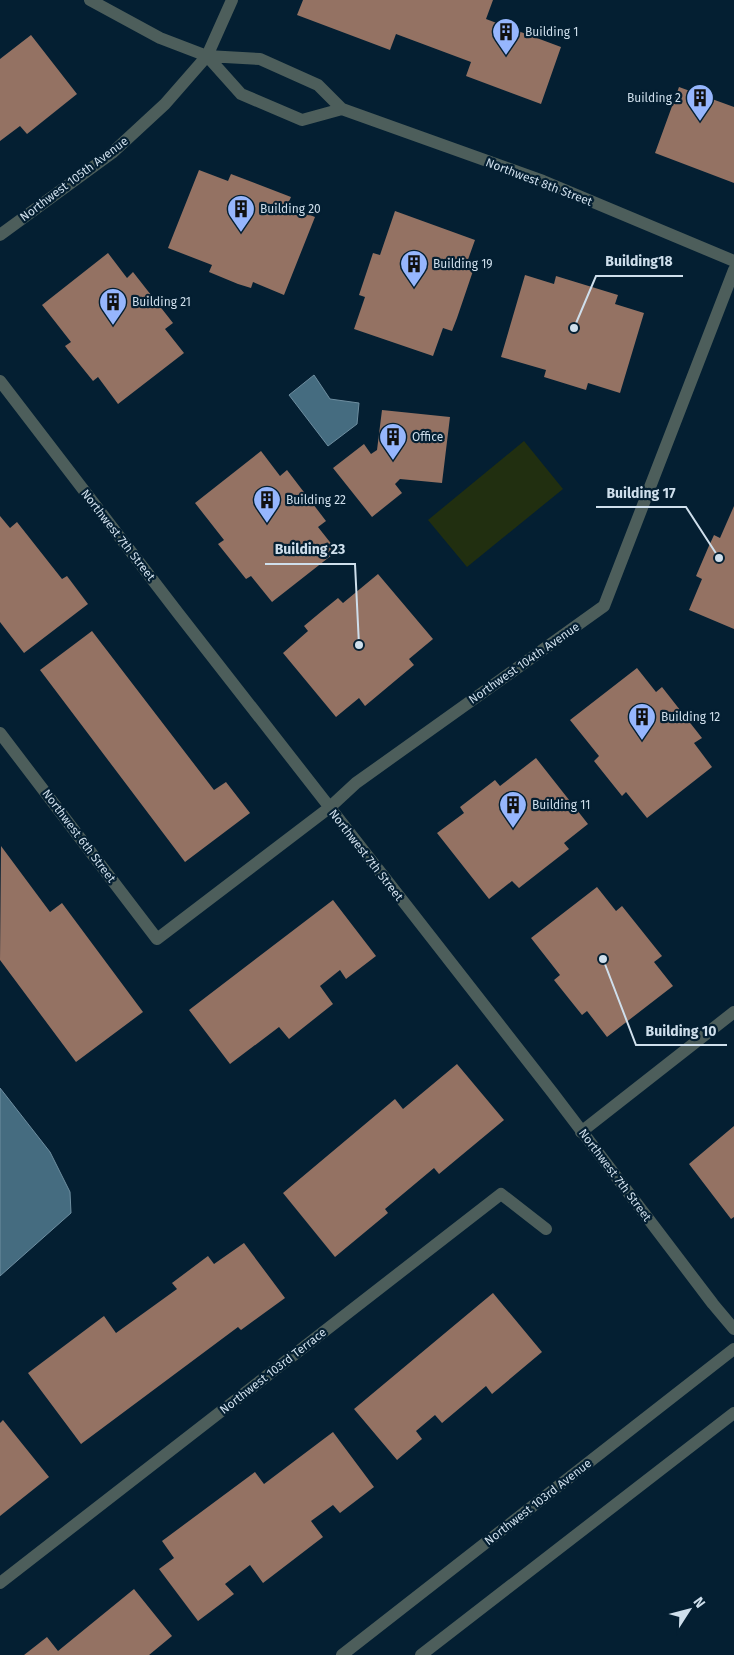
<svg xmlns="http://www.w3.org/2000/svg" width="734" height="1655" font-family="'Fira Sans',sans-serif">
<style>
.green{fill:#212f10}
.water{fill:#456c80;stroke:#6e8ea0}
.building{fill:#947263}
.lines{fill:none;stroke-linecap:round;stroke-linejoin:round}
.minor{stroke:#4d5e5b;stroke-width:12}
.labels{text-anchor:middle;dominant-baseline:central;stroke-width:4.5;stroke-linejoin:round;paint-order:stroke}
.poi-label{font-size:12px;fill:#cfdfec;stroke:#041f32;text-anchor:start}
.street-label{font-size:12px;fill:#cfdfec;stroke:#041f32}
.leader{fill:none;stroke:#cfdfec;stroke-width:2}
.callout-dot{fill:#cfdfec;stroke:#041f32;stroke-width:2}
.callout-label{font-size:14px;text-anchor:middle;font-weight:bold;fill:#cfdfec;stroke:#041f32;stroke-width:4.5;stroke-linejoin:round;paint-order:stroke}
</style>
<rect width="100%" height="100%" fill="#041f32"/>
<!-- green -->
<path class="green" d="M524,441L563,489L467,567L428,520Z"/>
<!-- water -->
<path class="water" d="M314,375L330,399L359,403L357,424L328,446L289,395Z
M0,1088L50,1152L70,1192L71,1213L0,1276Z"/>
<!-- building -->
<path class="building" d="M303,0H493L486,19L561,47L541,104L466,76L471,62L396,34L390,50L297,15Z
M31,35L77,94L27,134L20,126L0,141V59Z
M679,87L734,107V183L655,153Z
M199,170L228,181L231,174L291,197L287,206L315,217L284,295L253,282L251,288L238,284L209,272L212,265L168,248Z
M395,211L475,240L465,268L473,271L457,318L452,331L443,328L433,356L354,329L365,297L359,295L373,253L380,255Z
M108,253L127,278L133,272L173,323L165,329L184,353L118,404L98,377L93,381L68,350L65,346L71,342L42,305Z
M525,275L554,284L556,276L618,295L615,304L644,313L620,393L588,383L586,390L544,377L546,370L501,357Z
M382,410L450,417L442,483L400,479L395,484L402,493L372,517L333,468L364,444L371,454L377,450Z
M261,451L280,476L287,470L326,521L318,527L337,551L272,602L251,576L246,579L218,544L224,540L195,503Z
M734,506V629L689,610L702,579L696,576L708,548L714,535L720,538Z
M0,516L10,528L17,522L62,579L67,576L88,604L24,653L0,622Z
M378,574L433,639L409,659L414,665L365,706L359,698L336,717L283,653L308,631L304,626L322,611L338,598L343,603Z
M92,631L214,790L226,782L250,813L185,862L40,670Z
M637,668L656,692L662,687L702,738L694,743L712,767L647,818L626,792L622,796L594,761L599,756L570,720Z
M536,758L588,824L564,843L569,849L528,881L519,888L512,881L489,899L437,833L464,813L460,807L495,780L500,786Z
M1,846L50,912L62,903L143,1012L76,1062L0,960Z
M597,887L616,911L622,906L662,956L654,962L673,986L607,1037L587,1011L582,1015L554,980L560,975L531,938Z
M333,900L376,956L346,979L340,970L320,986L333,1004L289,1039L279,1027L230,1064L189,1010Z
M457,1064L504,1120L439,1174L434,1168L385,1209L388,1213L335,1257L283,1193L395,1099L403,1109Z
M734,1126V1217L731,1219L689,1164Z
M244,1243L285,1298L241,1330L238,1327L81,1444L28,1373L104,1316L116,1333L177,1289L172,1283L208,1256L214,1264Z
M493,1293L542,1352L492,1394L486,1386L442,1423L435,1415L416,1431L422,1439L397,1460L354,1409Z
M3,1420L49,1477L0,1516V1423Z
M333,1432L374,1487L340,1513L333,1505L311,1521L323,1537L263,1583L250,1565L225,1584L234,1594L198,1621L159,1569L174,1558L162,1541L255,1472L264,1484Z
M134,1589L172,1636L149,1655H24L47,1637L58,1651Z"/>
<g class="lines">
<!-- minor -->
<path class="minor" d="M90,0L160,38L207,56L260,59L318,85L342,109L543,181L734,261
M207,56L241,94L302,120L342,109
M0,235L112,153L165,104L207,56L232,0
M0,381L178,613L552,1092L713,1304L734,1329
M0,733L157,939L329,808L356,783L604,606L734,270
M581,1132L734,1012
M0,1583L501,1194L546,1229
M342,1655L734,1349
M421,1655L734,1413"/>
</g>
<!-- icons -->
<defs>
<symbol id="building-pin" viewBox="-11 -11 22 30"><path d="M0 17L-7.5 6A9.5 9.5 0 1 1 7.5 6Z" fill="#96b6fd" stroke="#041f32"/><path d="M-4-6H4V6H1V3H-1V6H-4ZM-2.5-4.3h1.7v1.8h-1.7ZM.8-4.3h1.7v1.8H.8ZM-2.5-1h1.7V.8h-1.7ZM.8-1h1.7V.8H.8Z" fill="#111"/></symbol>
</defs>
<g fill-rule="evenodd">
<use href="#building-pin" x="490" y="16" width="32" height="43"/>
<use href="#building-pin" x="684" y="82" width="32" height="43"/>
<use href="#building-pin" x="225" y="193" width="32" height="43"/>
<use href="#building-pin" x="398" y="248" width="32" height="43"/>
<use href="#building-pin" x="97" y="286" width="32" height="43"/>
<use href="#building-pin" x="377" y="421" width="32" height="43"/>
<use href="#building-pin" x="251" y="484" width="32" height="43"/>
<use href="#building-pin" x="626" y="701" width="32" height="43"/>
<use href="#building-pin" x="497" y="789" width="32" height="43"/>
</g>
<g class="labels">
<!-- poi labels -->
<g class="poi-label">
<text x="525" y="32">Building 1</text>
<text x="681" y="98" text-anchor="end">Building 2</text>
<text x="260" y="209">Building 20</text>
<text x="433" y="264">Building 19</text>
<text x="132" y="302">Building 21</text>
<text x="412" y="437">Office</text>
<text x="286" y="500">Building 22</text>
<text x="661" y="717">Building 12</text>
<text x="532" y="805">Building 11</text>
</g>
<!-- street labels -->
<g class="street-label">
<text transform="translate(74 179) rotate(-37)">Northwest 105th Avenue</text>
<text transform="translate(539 182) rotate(21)">Northwest 8th Street</text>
<text transform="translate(118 535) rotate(52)">Northwest 7th Street</text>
<text transform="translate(524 663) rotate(-35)">Northwest 104th Avenue</text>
<text transform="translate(79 836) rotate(53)">Northwest 6th Street</text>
<text transform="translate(366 855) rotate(52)">Northwest 7th Street</text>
<text transform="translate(615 1175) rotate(53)">Northwest 7th Street</text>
<text transform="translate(273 1371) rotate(-38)">Northwest 103rd Terrace</text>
<text transform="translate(538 1502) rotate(-38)">Northwest 103rd Avenue</text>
</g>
</g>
<!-- callouts -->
<path class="leader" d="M574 328L596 276H683M719 558L686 507H596M359 645L355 564H265M603 959L636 1045H727"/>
<g class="callout-dot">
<circle cx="574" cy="328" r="5"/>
<circle cx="719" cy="558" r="5"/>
<circle cx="359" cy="645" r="5"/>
<circle cx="603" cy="959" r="5"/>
</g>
<g class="callout-label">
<text x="639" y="266">Building18</text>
<text x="641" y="498">Building 17</text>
<text x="310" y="554">Building 23</text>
<text x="681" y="1036">Building 10</text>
</g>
<!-- north arrow -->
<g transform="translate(689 1610) rotate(54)" stroke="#041f32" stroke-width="4" paint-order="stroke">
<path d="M0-4L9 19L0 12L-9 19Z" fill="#cfdfec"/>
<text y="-8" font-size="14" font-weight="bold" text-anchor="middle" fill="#cfdfec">N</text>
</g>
</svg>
